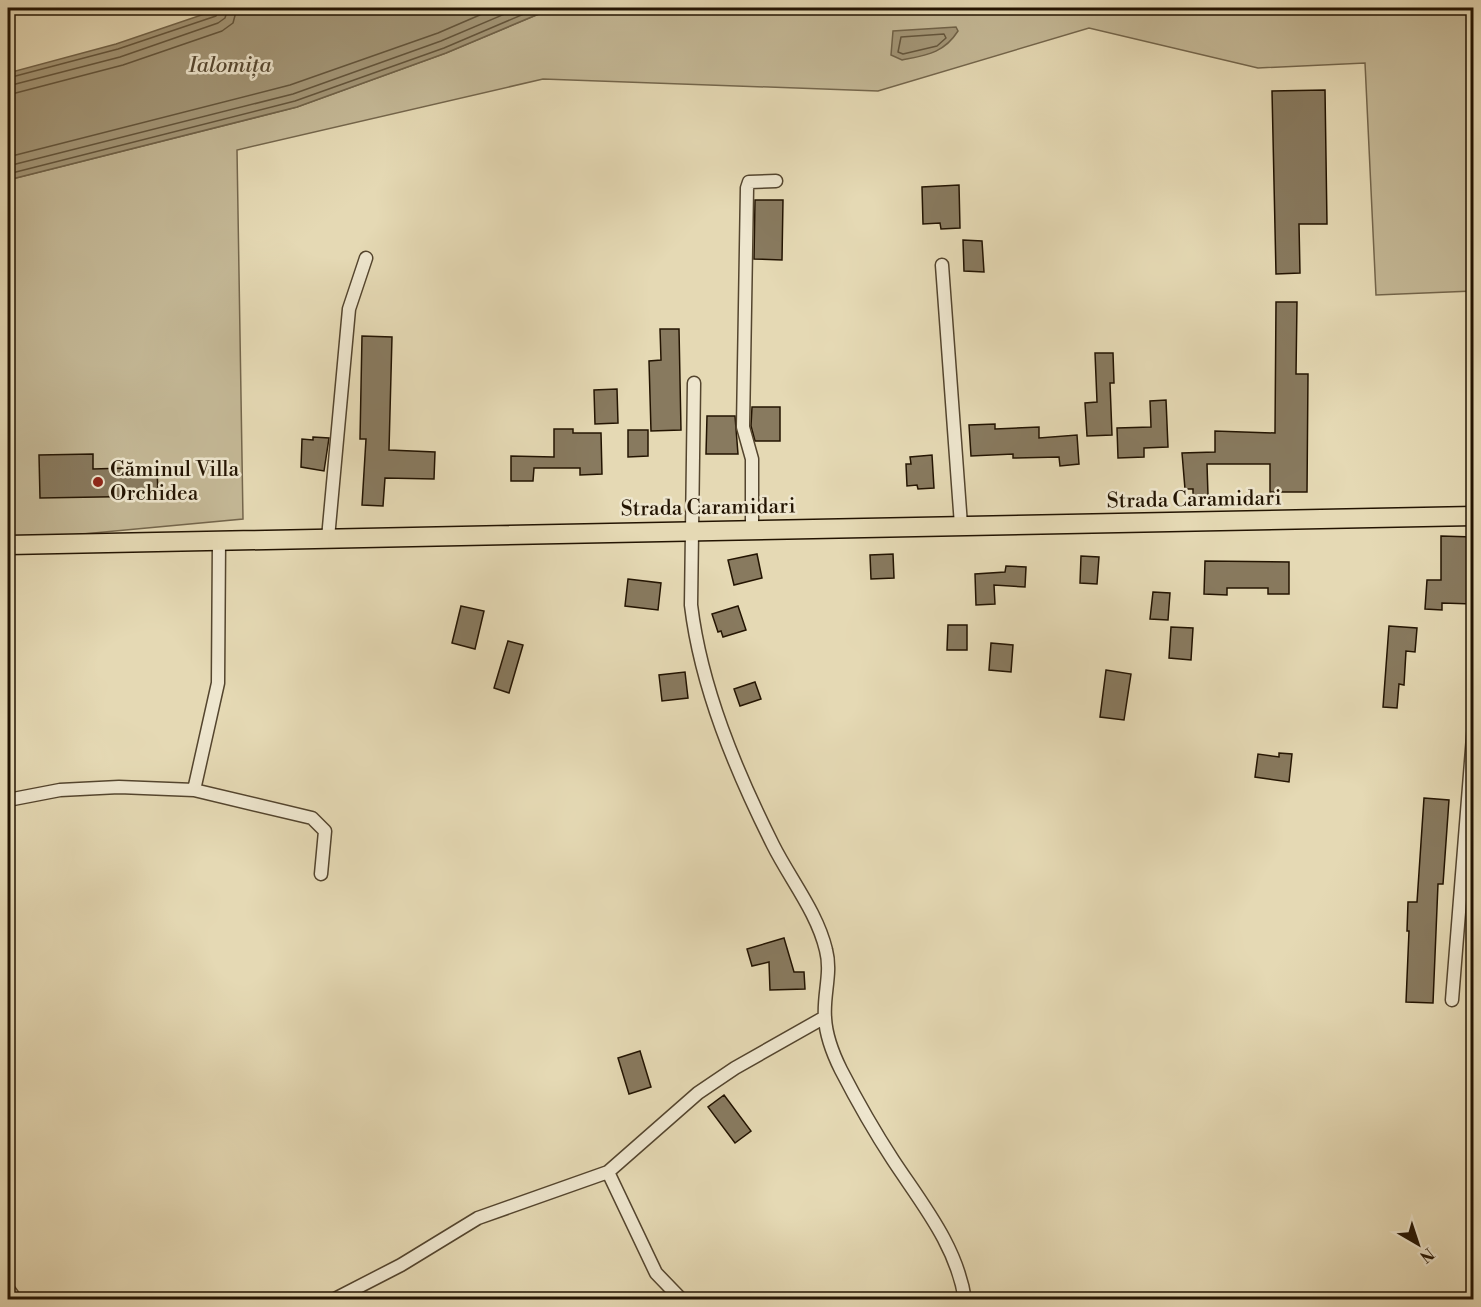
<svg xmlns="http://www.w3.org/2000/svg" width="1481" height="1307" font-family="'Libre Bodoni',serif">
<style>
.green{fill:#c4b896;stroke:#74664c;stroke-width:1.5}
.water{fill:#a39677;stroke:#706248;stroke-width:1.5}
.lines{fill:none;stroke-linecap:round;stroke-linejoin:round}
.shore{stroke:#63553c;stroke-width:1.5}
.building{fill:#887a5f;stroke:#231402;stroke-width:1.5}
.street-casing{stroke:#54452e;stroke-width:15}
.primary-casing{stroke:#231402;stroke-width:21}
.street{stroke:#eee6ce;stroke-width:12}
.primary{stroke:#e5d9b4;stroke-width:18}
.poi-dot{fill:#8f2418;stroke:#eee6ce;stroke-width:2}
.labels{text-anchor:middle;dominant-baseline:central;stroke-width:5;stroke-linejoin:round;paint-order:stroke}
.poi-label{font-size:21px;fill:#231402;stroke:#eee6ce;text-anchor:start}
.street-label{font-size:21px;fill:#231402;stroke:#eee6ce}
.water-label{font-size:22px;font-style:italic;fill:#564831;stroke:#eee6ce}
</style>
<rect width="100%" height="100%" fill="#e5d9b4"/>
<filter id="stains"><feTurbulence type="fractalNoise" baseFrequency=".00333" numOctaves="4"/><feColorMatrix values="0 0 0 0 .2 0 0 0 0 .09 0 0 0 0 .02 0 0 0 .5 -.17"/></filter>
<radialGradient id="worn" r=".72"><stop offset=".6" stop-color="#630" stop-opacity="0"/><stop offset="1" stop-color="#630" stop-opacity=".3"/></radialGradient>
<!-- green -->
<path class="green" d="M553,8H1473V291L1376,295L1365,63L1258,68L1089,28L878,91L543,79L237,150L243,519L8,541V180L297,107L446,53Z"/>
<!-- water -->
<path class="water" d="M222,8H553L446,53L297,107L8,180V73L116,44Z
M956,27L958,31C944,53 927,55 902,60L891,55L893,31Z"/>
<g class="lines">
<!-- shore -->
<path class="shore" d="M944,34L946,38L937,46L903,54L898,52L901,37Z
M8,78L118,49L216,16L220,8
M8,86L120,57L218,23L225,18L228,8
M8,95L123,65L222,31L233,23L237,8
M8,157L290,85L438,33L496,8
M8,166L293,94L441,41L519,8
M8,174L295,101L444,48L538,8"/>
</g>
<!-- building -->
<path class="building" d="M1325,90L1327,224H1299L1300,273L1276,274L1272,91Z
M959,185L960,228L941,229L940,223L923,224L922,187Z
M755,200H783L782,260L754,259Z
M963,240L982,241L984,272L964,271Z
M1276,302H1297L1296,374H1308L1307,492H1270V464H1207L1208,495L1193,496V489H1185L1182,453L1215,452V431L1275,433Z
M660,329H679L681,430L651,431L649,361L661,360Z
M362,336L392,337L389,450L435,452L434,479L385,478L383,506L362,505L366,439H360Z
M1095,353H1113L1114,383H1110L1112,435L1087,436L1085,403L1097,402Z
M617,389L618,423L595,424L594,390Z
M1166,400L1168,447L1144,448V457L1118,458L1117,428L1151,427L1150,401Z
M752,407H780V441H755L751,426Z
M707,416H735L738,454H706Z
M995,424V429L1039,427V438L1077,435L1079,464L1060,466L1059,457L1013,458V454L971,456L969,425Z
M554,429H573V433H601L602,474L580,475V468H534L533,481H511V456L554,457Z
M628,430H648V456L628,457Z
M313,437L329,438L324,471L301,467L302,439L313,440Z
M93,454V469L157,467L158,496L40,498L39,455Z
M932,455L934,488L918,489L917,485L907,486L906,464H911L910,457Z
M1441,536L1473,537V604L1442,603V610L1425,609L1427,580H1441Z
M757,554L762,578L734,585L728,560Z
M893,554L894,578L871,579L870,555Z
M1081,556L1099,557L1097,584L1080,583Z
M1205,561L1289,562V594H1268V588H1227V595L1204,594Z
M1006,566L1026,567L1025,587L994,585L995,604L976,605L975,574L1005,572Z
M628,579L661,583L658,610L625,606Z
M1153,592L1170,593L1168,620L1150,619Z
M461,606L484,611L475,649L452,643Z
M738,606L746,630L723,637L721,631L718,632L712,614Z
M948,625H967V650H947Z
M1389,626L1417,628L1415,652L1406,651L1404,685L1399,684L1397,708L1383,707Z
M1171,627L1193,628L1191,660L1169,658Z
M508,641L523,645L509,693L494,688Z
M991,643L1013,645L1011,672L989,670Z
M1106,670L1131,674L1124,720L1100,717Z
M685,672L688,698L662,701L659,675Z
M755,682L761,699L740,706L734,689Z
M1279,753L1292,754L1289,782L1255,777L1258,754L1279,757Z
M1424,798L1449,800L1443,884H1438L1433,1003L1406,1002L1409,931H1407L1408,902H1417Z
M784,938L794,972H804L805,989L770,990L769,962L752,966L747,949Z
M640,1051L651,1087L629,1094L618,1058Z
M724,1095L751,1131L735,1143L708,1107Z"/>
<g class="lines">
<defs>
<path id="street" d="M942,265L961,525
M694,383L691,605C701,688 736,771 773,845C790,879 817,912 826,950C832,973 823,995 825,1018C826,1036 833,1054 841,1070C857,1101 874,1131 893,1160C922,1204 957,1246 965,1300
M752,530V459L743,427L747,188L749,182L776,181
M328,538L349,309L366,258
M194,790L218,683L219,541
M8,800L60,790L119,787L194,790L312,818L325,831L321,874
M1452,1000L1474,724
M608,1172L656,1273L682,1300
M8,1289L16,1300
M333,1300L401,1265L478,1218L608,1172L698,1093L735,1068L825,1017"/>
<path id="primary" d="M8,545L1474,516"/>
</defs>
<!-- street casing -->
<use href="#street" class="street-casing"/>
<!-- primary casing -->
<use href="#primary" class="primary-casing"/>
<!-- street -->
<use href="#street" class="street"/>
<!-- primary -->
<use href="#primary" class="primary"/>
</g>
<!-- markers -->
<circle class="poi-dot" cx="98" cy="482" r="6"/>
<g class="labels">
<!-- poi labels -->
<g class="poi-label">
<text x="110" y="470">Căminul Villa<tspan x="110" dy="24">Orchidea</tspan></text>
</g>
<!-- street labels -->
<g class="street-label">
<text transform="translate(1194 500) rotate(-1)">Strada Caramidari</text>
<text transform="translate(708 508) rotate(-1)">Strada Caramidari</text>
</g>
<!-- water labels -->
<g class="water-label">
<text x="230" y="65">Ialomița</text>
</g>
</g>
<!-- margin -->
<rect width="1481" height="1307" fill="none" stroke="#e5d9b4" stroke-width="30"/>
<rect x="9" y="9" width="1463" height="1289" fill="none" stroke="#231402" stroke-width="3"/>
<rect x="15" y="15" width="1451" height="1277" fill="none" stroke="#231402" stroke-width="1.5"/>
<!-- north arrow -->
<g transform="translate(1418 1244) rotate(141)" stroke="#eee6ce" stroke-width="4.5" paint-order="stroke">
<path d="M0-4.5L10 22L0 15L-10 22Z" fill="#231402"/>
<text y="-9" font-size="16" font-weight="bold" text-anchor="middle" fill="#231402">N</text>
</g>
<rect width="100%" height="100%" filter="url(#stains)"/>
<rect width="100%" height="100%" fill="url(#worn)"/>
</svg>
